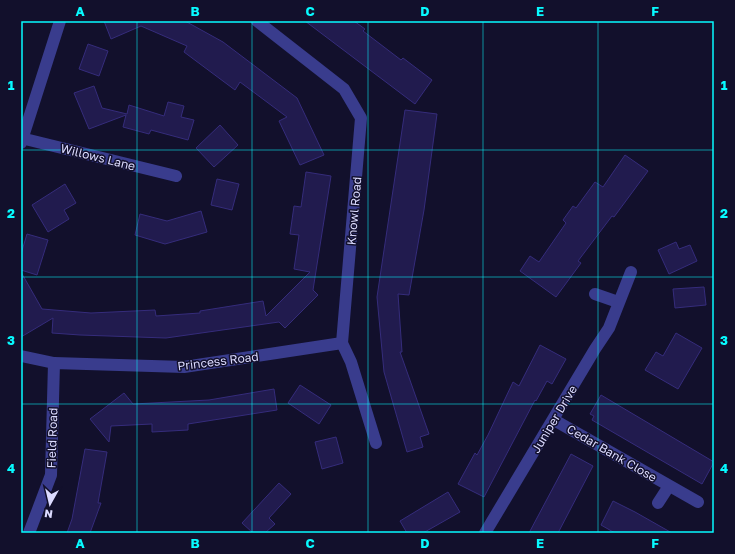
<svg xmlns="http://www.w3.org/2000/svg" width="735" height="554" font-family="'Golos Text',sans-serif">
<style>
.building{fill:#211b4e;stroke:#352c7b}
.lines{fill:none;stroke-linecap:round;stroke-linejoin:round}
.street{stroke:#393c8d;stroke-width:12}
.grid{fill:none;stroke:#07faff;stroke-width:1;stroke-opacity:0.55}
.labels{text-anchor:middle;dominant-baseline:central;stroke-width:3;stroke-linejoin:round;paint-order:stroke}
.street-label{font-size:12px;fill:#dcdbff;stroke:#12102c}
.neatline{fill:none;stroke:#07faff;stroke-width:1.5}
.grid-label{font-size:13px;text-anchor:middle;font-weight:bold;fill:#07faff}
</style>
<rect width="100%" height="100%" fill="#12102c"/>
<!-- building -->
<path class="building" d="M104,21H185L223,42L297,98L324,155L300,165L279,121L287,117L240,82L235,90L184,52L187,46L141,26L111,39Z
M305,21H354L365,29L363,31L401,60L403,58L432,80L415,104Z
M88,44L108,51L99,76L79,69Z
M94,86L102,108L127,114L129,105L164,116L168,102L184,106L181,117L194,120L188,140L151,130L149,134L123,127L126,115L89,129L74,93Z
M405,110L437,114L424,210L409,295L398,294L402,352H400L429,434L420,437L423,447L407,452L384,372L377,297Z
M220,125L238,145L214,167L196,148Z
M625,155L648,171L614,217L612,216L578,261L581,263L556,297L520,271L530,256L539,262L566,223L563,220L573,206L576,208L595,182L603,187Z
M306,172L331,176L313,290L318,295L285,328L279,322L166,338L80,335L52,333L53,318L21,337V272L42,309L91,313L155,310L156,316L200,313V311L263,301L266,316L310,272L294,269L299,235L290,234L294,206L301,207Z
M217,179L239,184L232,210L211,205Z
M65,184L76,203L64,210L69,219L48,232L32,205Z
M201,211L207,232L165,244L135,235L140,214L167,221Z
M27,234L48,240L37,275L21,270V254Z
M676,242L679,249L690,245L697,261L669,274L658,250Z
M704,287L706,305L675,308L673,289Z
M676,333L702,348L678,389L645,370L656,352L663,356Z
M540,345L566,359L552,384L547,381L536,401L535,400L484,497L458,484L475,453L477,455L488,435L513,382L519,386Z
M300,385L331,405L319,424L288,403Z
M274,389L277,410L188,424V430L152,432V424L111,426L109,442L90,419L124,393L133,404L209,400Z
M601,395L714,462L702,484L592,420L594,416L590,414Z
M336,437L343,463L322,469L315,442Z
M85,449L107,452L98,503H101L90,533H67L72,519Z
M571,454L593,466L558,533H529Z
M279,483L291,494L269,518L275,524L265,533H253L242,523Z
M448,492L460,512L423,533H407L400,521Z
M613,501L635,512L672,533H615L601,525Z"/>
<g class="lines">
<!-- street -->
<path class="street" d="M257,21L344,89L361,118L342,343L351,362L376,443
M21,138L176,176
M21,143L60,21
M595,294L618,302
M21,356L54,363L184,367L342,343
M554,420L698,502
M658,503L669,486
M29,533L51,475L54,363
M485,533L595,349L609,328L631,272"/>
</g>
<!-- grid -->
<path class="grid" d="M137,21V533M252,21V533M368,21V533M483,21V533M598,21V533M21,150H714M21,277H714M21,404H714"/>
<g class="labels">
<!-- street labels -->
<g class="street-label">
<text transform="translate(98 157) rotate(14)">Willows Lane</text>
<text transform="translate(354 211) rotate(-85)">Knowl Road</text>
<text transform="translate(218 361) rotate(-7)">Princess Road</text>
<text transform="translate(554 419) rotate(-59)">Juniper Drive</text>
<text transform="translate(52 438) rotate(-88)">Field Road</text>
<text transform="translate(612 453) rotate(30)">Cedar Bank Close</text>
</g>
</g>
<!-- border -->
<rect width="735" height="554" fill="none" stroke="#12102c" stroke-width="44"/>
<!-- north arrow -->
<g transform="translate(50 504) rotate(188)" stroke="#12102c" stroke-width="3" paint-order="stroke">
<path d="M0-3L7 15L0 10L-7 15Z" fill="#dcdbff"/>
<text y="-6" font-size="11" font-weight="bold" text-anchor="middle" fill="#dcdbff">N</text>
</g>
<rect x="22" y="22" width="691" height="510" class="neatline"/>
<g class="grid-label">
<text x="80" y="16">A</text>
<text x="195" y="16">B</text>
<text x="310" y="16">C</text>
<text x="425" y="16">D</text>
<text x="540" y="16">E</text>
<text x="655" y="16">F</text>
<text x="11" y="90">1</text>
<text x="724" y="90">1</text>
<text x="11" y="218">2</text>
<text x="724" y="218">2</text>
<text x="11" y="345">3</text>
<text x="724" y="345">3</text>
<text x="11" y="473">4</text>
<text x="724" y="473">4</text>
<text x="80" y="548">A</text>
<text x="195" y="548">B</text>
<text x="310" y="548">C</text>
<text x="425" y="548">D</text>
<text x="540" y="548">E</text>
<text x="655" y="548">F</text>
</g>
</svg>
